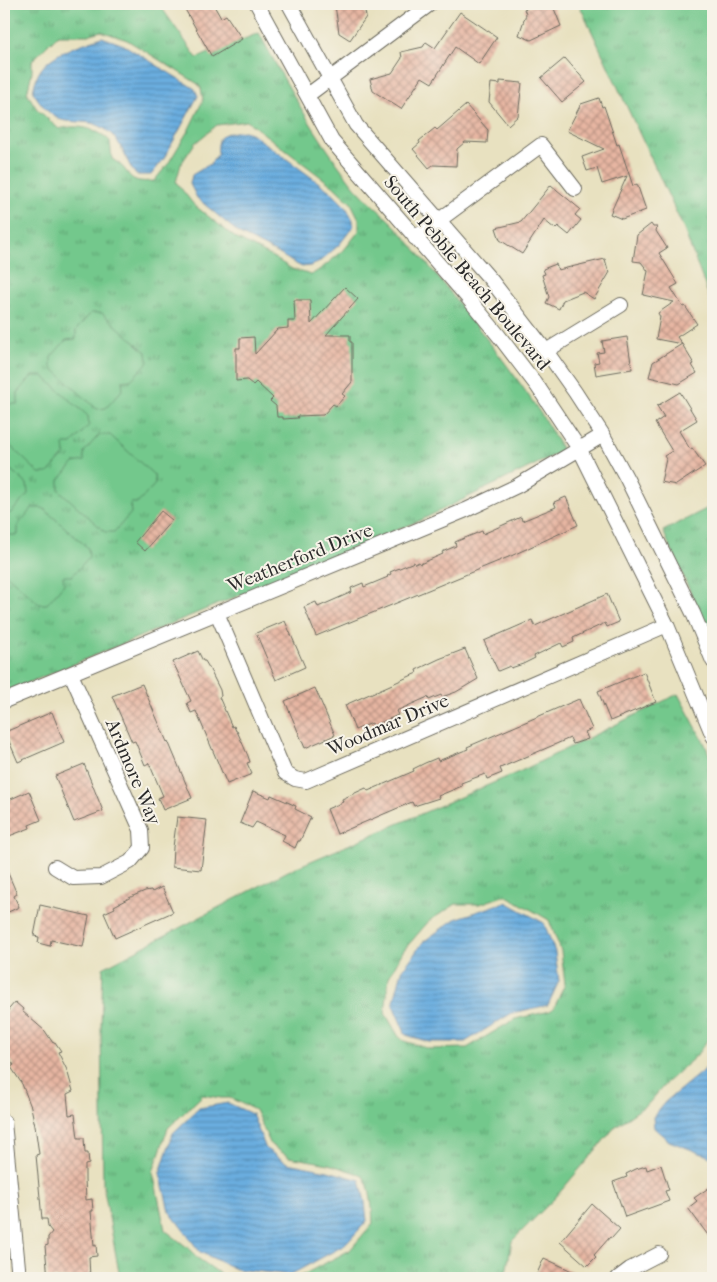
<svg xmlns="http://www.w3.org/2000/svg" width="717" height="1282" font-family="'IM FELL French Canon',serif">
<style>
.grass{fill:url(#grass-tufts);stroke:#4f7a5c;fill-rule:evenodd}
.garden{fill:#73c88c;stroke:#4f7a5c}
.water{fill:url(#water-rules);stroke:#4a6c85}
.building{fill:url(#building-cross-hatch)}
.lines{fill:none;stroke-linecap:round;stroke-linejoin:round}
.minor-casing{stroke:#6d6b5f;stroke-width:16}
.minor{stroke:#fff;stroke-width:14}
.labels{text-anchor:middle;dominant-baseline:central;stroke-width:4;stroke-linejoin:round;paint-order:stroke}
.street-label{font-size:19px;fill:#2b2b2b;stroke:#f7f3e8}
</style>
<defs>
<pattern id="grass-tufts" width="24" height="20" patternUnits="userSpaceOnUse" patternTransform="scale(1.25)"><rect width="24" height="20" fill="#73c88c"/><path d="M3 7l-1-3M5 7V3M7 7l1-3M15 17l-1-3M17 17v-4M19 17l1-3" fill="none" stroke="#5fa373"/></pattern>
<pattern id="water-rules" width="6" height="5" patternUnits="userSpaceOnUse" patternTransform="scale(1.25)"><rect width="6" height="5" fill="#6aaddf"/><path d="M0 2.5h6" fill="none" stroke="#578db5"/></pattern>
<pattern id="building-cross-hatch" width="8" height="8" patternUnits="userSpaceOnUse" patternTransform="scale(1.25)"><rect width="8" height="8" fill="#e7b6a2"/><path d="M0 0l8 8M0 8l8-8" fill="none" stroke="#bb9484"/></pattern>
</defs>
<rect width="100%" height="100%" fill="#f7f3e8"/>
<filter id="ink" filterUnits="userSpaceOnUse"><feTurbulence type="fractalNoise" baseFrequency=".02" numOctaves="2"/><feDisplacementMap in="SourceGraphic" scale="10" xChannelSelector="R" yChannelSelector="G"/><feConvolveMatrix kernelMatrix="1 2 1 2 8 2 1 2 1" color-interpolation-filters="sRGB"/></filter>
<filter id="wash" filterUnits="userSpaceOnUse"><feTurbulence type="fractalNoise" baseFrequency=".0096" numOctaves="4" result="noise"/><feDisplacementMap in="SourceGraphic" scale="20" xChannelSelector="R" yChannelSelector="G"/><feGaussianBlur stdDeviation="1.12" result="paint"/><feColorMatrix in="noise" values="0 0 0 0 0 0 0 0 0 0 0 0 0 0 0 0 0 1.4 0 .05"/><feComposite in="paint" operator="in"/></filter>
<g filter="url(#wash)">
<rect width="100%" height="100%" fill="#e8e1c0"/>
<!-- grass -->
<path class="grass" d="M4,4H159L197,58L259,33C286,84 315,135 350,181C364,199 383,213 398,229C421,255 442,282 463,309C499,354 535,400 563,451L421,520L4,693ZM101,31L127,40L182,74L198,84L201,88L203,100L189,129L168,164L154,181C123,184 134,171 112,159L110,141C97,128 77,124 59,129L37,109L27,93L32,72V61L58,35H88ZM247,121L333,186L351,203L359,219V231L344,250L322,268L311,275L292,269L271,256L237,239L194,205L176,182L181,164L195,143L217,125Z
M579,4H711L713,5V307L683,227Z
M713,502V642L663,531L708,508Z
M678,694L704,742L713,764V1032L696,1056L666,1083L649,1103L616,1126L555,1198L512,1241L505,1278H297L350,1250L373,1223C372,1208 372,1187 362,1175L329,1164L289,1157L271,1145L255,1110L230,1098H221L203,1095L168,1128L153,1172L165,1230L192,1251L196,1257L222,1275L234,1274L268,1278H120L103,1184L101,1026L103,968L290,870L521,771ZM503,896H507L549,920L561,951L565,984L554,1008L550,1011L515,1019L467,1048L430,1049L404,1041L399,1037L385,1013L389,977L403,951L429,921L456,904H480Z"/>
<!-- garden -->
<path class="garden" d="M91,313H102L147,353L148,362L131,380L122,381L123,389L106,408L97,409L51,367V357L66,340L76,339V330Z
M32,376H43L88,416L89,425L72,444H64L65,454L48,473H39L4,440V409L8,404H19L18,402V393Z
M99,435H110L154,475L155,484L138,503H130L131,513L114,532H105L59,490V480L74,463L84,461V452Z
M4,464L27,484L28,494L11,513H4Z
M32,508H43L88,548L89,557L72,576H63L64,584L47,604H39L4,572V539L7,535H18V525Z"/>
<!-- water -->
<path class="water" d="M102,37L124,45L179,79L195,89L198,96L163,160L151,175H136C125,161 124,145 110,133C95,120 85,123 67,121C52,120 41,104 33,92C34,87 35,82 37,77C46,53 81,45 102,37Z
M244,131L251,133L284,157L330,191L346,207L353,220V227L339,245L318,263L310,266L302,267L294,263L281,255L240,234L197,198L190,184L192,175L210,164L218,154C216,132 226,133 244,131Z
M506,902L544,923L555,952L559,981L548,1005L512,1013L465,1042H429L406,1035L393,1005L402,971L423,942L455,919Z
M705,1069L713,1070V1158L669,1141L654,1128L653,1117L665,1102Z
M228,1103L252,1114L266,1149L287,1163L328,1171L360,1180L365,1202L367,1221L345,1245L290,1275L236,1269L200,1252L169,1211L160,1173L173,1133L199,1108Z"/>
<g id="blocks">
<!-- building -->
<path class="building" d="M182,4H213L221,18L226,15L242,39L212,57Z
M344,4H364L366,17L350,40L339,33L335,5Z
M536,4H549L550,7L553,6L561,26L531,40L519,35L526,14L524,9Z
M460,12L497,37L479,64L455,47L432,83L422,77L401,109L373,91L370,79L392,73L402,58L401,52L423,47L426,42L435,48Z
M565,58L586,82L562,102L541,78Z
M500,81L522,83L518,116L508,125L489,102L491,83L500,84Z
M599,98L602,107L604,106L617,145L619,144L633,186L637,184L646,210L622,219L610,214L627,176L602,184L597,168L587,171L582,157L604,149L567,131L581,104Z
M466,105L488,130L487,143L465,142L457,149L456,166L433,165L429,168L413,149L420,143L419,141L435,128L437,130Z
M551,185L580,209L575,215L581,220L569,235L558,226L555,229L544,220L522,254L500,240L496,228L521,222Z
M651,224L653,227H657L656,231L667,248L659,253L678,284L671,288L683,307L685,306L697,324L677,337L682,344L656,339L660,317L658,313L674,302L643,295L648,271L641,262L633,261L637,235Z
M605,259L608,270L610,272L594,299L583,292L563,300L559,309L546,303L549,297L542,275L545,274L543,269L556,264L558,270Z
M345,287L358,299L326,335H350V342H352V382L342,394L345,396L336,406L333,404L323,415L297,416L298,418L283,419V417H277L276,406L270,401L273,398L256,382L253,385L247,380L236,381V348H240V338L254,337L255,354L278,329L288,328V321H295L294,300H310L311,324Z
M627,337L632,369L596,375L594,363L599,362L597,353L604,352L602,341Z
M682,344L694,364L692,365L697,373L679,384L649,377L653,362Z
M680,392L697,420L679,431L690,449L692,448L705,466L676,485L661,482L666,459L664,456L672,451L655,423L664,417L657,406Z
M566,497L578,525L511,556L316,636L304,607L316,602L318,607L352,592L351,588L363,583L364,587L388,577L387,576L391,574L390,572L414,562L415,564L419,562L420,564L443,554L442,552L456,546L455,542L482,531L483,534L521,517L522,521L556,507L554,502Z
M161,511L172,520L145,551L135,542Z
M607,594L619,622L607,627L605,623L573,638L574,642L563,647L561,643L534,656L535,658L523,664L511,668L510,666L498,671L484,641L532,620L535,626Z
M285,621L305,667L276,680L256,633Z
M465,649L478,679L456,692L442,697L441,695L429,700L428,697L396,711L398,715L373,726L372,723L355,730L345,705L417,673L416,670L439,659Z
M198,651L203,661H205L208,666L220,690L221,696L219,697L232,727L234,726L236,731H237L248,756L250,762L247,763L252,774L227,784L196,711L191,713L187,703L191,701L173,662Z
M644,672L656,702L610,721L598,691Z
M142,684L167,742L168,741L192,798L163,810L158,798L163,796L149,763L145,765L135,741L132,742L112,696Z
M315,688L335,735L305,748L285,701Z
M579,699L592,729L585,732L588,739L573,744L570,738L500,768L502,773L487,779L485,774L461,783L462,786L438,796L439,798L414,806L412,802L337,834L327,809L343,802L342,799L366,788L368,791L414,771L413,769L425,763L437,758L438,761L468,749L467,747Z
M52,712L64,742L18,762L5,732Z
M84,764L103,811L74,822L55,776Z
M29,791L41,820L29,825L30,828L4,838V802Z
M253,791L270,798L271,795L285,801L296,806L295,809L311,817L300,841H298L295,848L282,841L285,835L256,822L252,828L240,823Z
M177,817L207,820L201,870L172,867L173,847Z
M4,864L17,894L14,896L19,907L4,914Z
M162,887L173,912L115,938L104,913L115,908L114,906L133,896L145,891L151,890L152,892Z
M40,905L89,916L83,947L51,940L50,946L38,943L39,937L34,936Z
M15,1002L23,1009L22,1011L45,1031L53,1043L55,1042L61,1051L58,1052L67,1070L73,1091L67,1094L69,1115L75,1114L78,1138H84L85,1153H88L89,1164L85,1165V1179L86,1200L92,1199L93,1211H91L94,1246L96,1245L97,1256L89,1257L90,1278H48L45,1246L48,1245V1237L52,1232L48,1227L47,1219H42L36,1155L39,1154L35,1126L31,1107L22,1084L11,1067L14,1065L4,1051V1015Z
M661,1165L669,1190L665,1191L669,1201L625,1217L613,1182L627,1177L626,1174L636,1169L646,1166L647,1170Z
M713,1185V1242L688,1208L697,1201L694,1198Z
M592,1204L620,1229L612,1238L610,1237L594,1255L596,1257L587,1266L560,1242Z
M544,1258L587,1278H535Z"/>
</g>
</g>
<g filter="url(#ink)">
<use href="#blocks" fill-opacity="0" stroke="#6d6b5f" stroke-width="1"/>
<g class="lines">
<defs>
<path id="minor" d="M257,4L332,141L468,298L499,336L538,387L580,450L667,625L713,736
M289,4L356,125L491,280L546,351L575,392L603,435L627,479L693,613L713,661
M308,95L430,4
M415,238L541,145L575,189
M546,351L621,305
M217,613L285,773L295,779L306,781L667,625
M4,701L466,510L517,486L603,435
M55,867L73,878L101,877L130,862L142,848L141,830L71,674
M4,1122L19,1278
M618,1278L630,1269L659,1254"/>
</defs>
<!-- minor casing -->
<use href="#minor" class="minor-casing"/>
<!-- minor -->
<use href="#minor" class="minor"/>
</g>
</g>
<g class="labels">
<!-- street labels -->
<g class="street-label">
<text transform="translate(467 273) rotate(50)">South Pebble Beach Boulevard</text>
<text transform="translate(300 558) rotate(-22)">Weatherford Drive</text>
<text transform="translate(388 725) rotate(-23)">Woodmar Drive</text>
<text transform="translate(133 772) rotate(67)">Ardmore Way</text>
</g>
</g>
<!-- margin -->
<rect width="717" height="1282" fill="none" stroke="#f7f3e8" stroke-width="20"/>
</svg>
